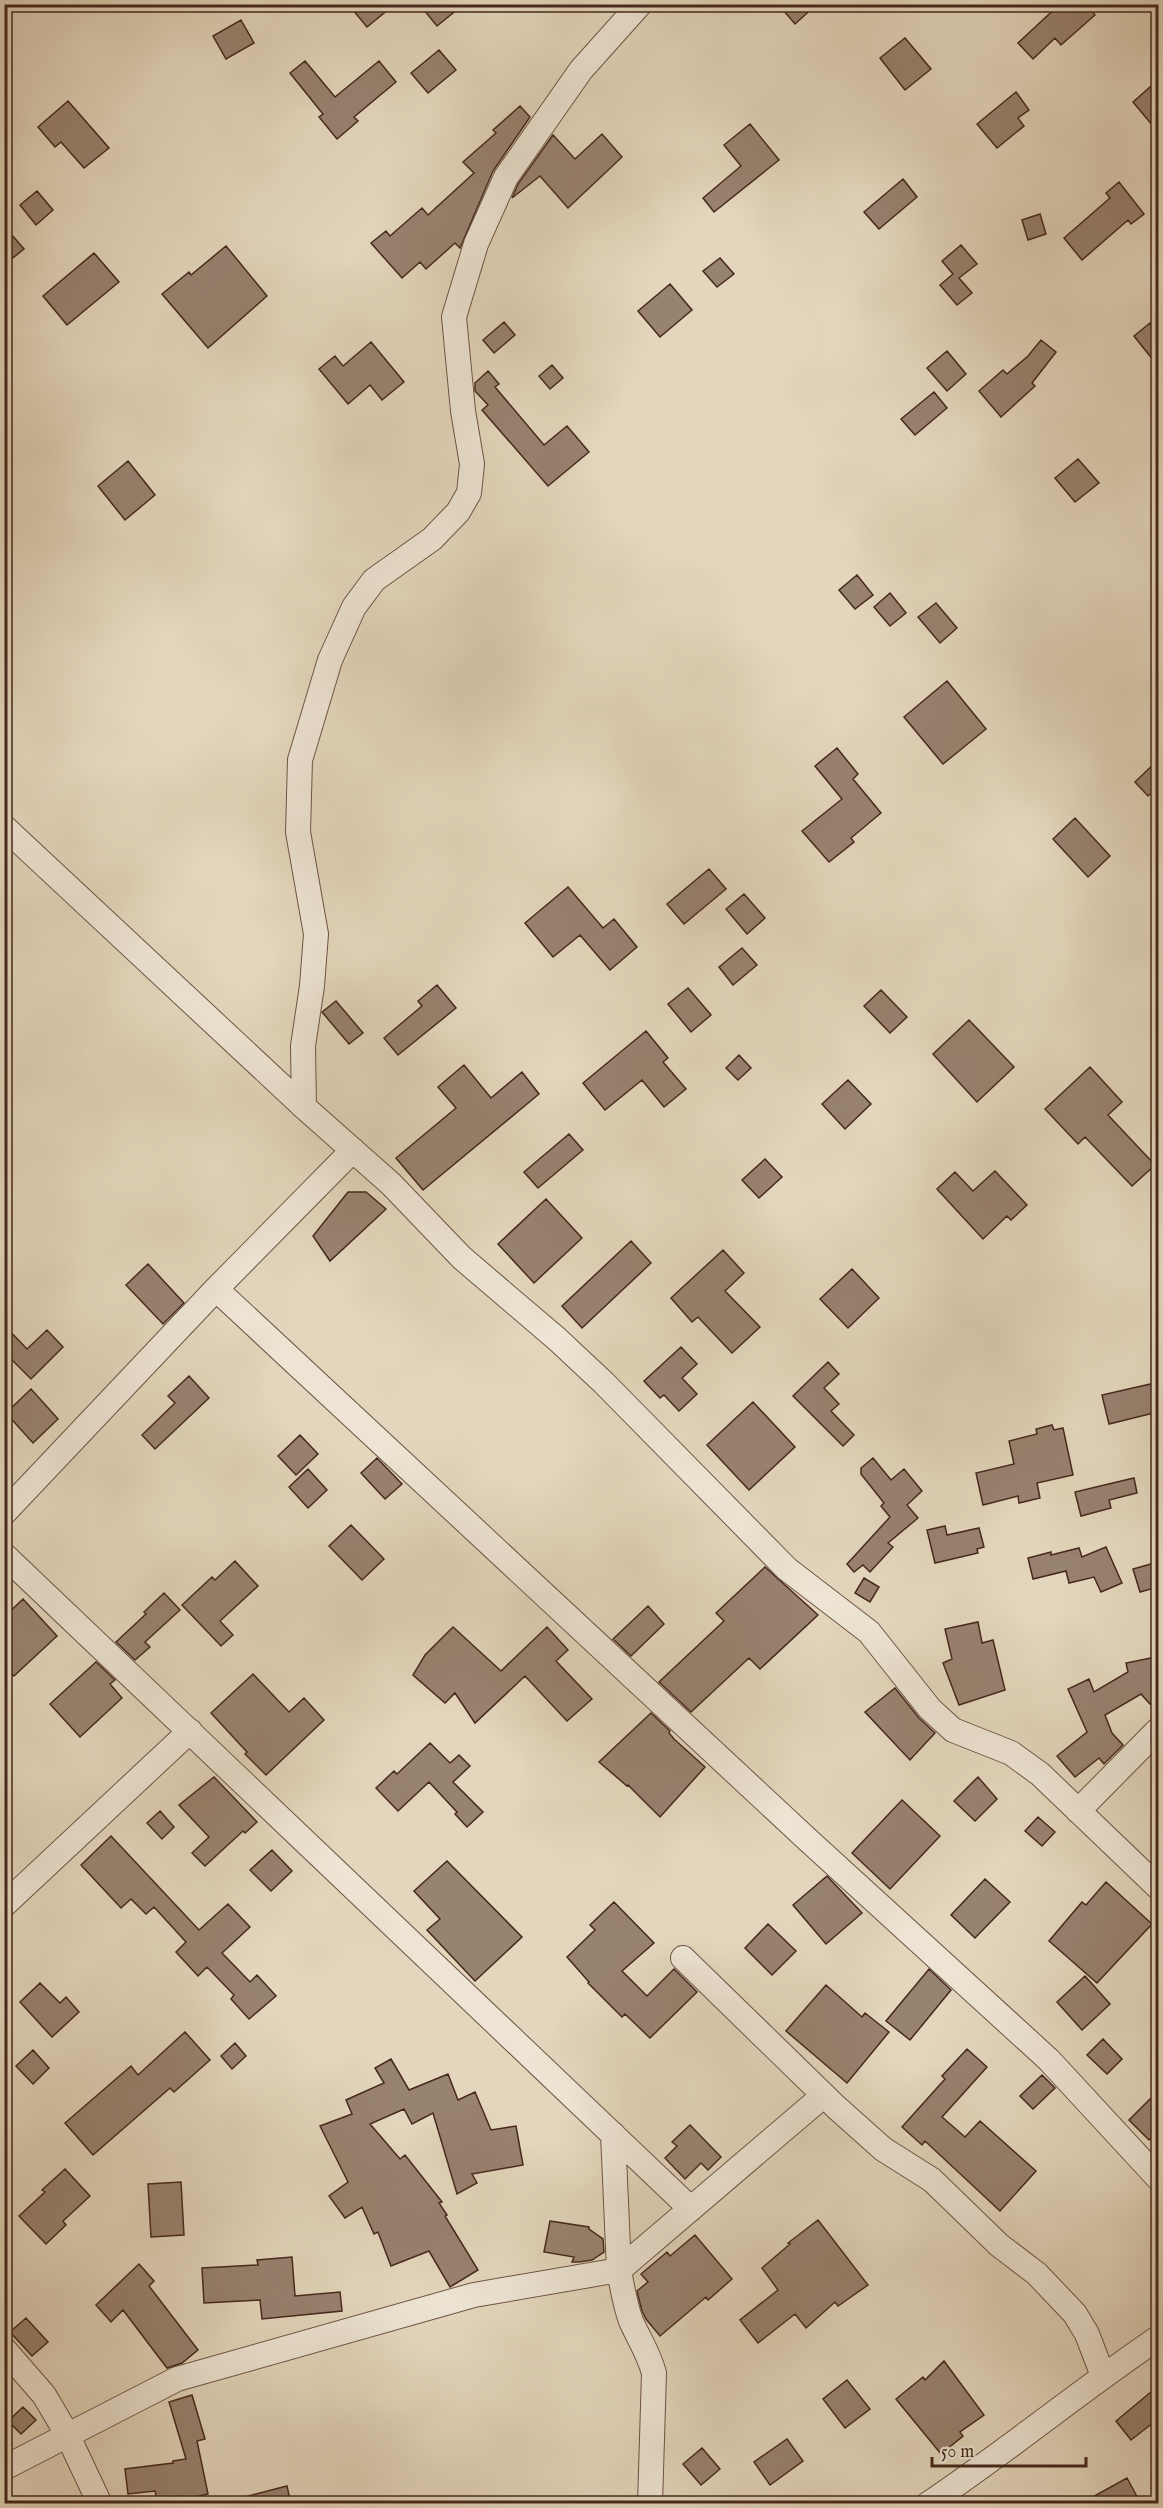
<svg xmlns="http://www.w3.org/2000/svg" width="1163" height="2508" font-family="'IM FELL English',serif">
<style>
.building{fill:#988270;stroke:#46281d;stroke-width:1.5}
.lines{fill:none;stroke-linecap:round;stroke-linejoin:round}
.street-casing{stroke:#6d5445;stroke-width:26}
.street{stroke:#ede4d3;stroke-width:24}
</style>
<rect width="100%" height="100%" fill="#e3d6bc"/>
<filter id="stains"><feTurbulence type="fractalNoise" baseFrequency=".00333" numOctaves="4"/><feColorMatrix values="0 0 0 0 .2 0 0 0 0 .09 0 0 0 0 .02 0 0 0 .5 -.17"/></filter>
<radialGradient id="worn" r=".72"><stop offset=".6" stop-color="#630" stop-opacity="0"/><stop offset="1" stop-color="#630" stop-opacity=".3"/></radialGradient>
<!-- building -->
<path class="building" d="M348,4H395L367,27Z
M419,4H464L437,26Z
M778,4H817L795,24Z
M1060,4H1086L1095,15L1061,45L1055,38L1033,59L1018,43Z
M241,20L254,43L226,59L213,36Z
M905,38L931,69L905,90L880,58Z
M439,50L456,70L428,93L411,73Z
M305,61L335,97L379,61L396,82L354,117L358,121L337,139L319,117L323,114L290,73Z
M1158,80V132L1133,102Z
M1016,92L1029,110L1018,118L1024,126L997,148L977,124Z
M68,101L109,148L84,168L61,142L55,147L38,127Z
M520,106L530,117L493,171L460,248L455,243L426,269L420,262L402,278L371,243L386,231L390,236L422,208L428,215L474,173L463,162L496,133L493,130Z
M750,124L779,160L714,212L703,198L741,166L724,145Z
M602,134L622,157L568,208L540,176L512,198L518,184L553,135L575,159Z
M903,179L917,197L879,229L864,212Z
M1119,182L1144,214L1131,224L1128,220L1082,260L1064,238L1110,198L1106,193Z
M37,191L53,210L36,225L20,205Z
M1040,214L1046,234L1028,240L1022,220Z
M4,226L24,249L4,265Z
M961,245L977,264L959,278L972,293L957,305L940,285L953,274L942,261Z
M226,246L267,296L208,348L162,294L189,272L191,275Z
M94,253L119,282L67,325L43,296Z
M720,258L734,274L717,287L703,271Z
M670,284L692,310L660,337L638,311Z
M504,322L515,335L494,353L483,340Z
M1150,323L1158,334V366L1134,336Z
M1041,340L1056,352L1032,383L1035,386L1001,417L979,391L1003,370L1007,374L1028,356Z
M371,342L404,382L382,400L370,385L348,404L319,369L335,356L343,366Z
M947,351L966,374L947,391L927,368Z
M552,365L563,378L550,389L539,376Z
M488,371L499,384L495,387L544,445L567,426L589,452L548,486L482,410L488,405L475,391V383Z
M934,392L947,408L915,435L901,419Z
M1078,459L1099,483L1075,502L1055,478Z
M128,461L155,495L125,520L98,486Z
M857,575L873,595L855,609L839,590Z
M890,593L906,613L890,626L874,607Z
M936,603L957,628L940,643L918,617Z
M947,681L986,729L943,764L904,717Z
M837,748L858,774L853,779L881,813L851,838L854,842L829,862L802,831L842,799L815,766Z
M1158,760V787L1148,796L1135,782Z
M1075,818L1110,856L1088,877L1053,839Z
M709,869L726,889L684,924L667,904Z
M568,887L603,928L614,919L637,947L610,970L580,935L553,957L525,923Z
M744,894L765,918L747,934L726,909Z
M742,948L757,965L733,985L719,967Z
M437,985L456,1008L398,1055L384,1038L422,1006L418,1001Z
M688,988L711,1015L691,1032L668,1004Z
M881,990L907,1017L890,1033L864,1006Z
M336,1001L363,1033L349,1044L322,1012Z
M969,1020L1014,1067L977,1102L933,1054Z
M646,1031L668,1058L663,1062L686,1089L664,1107L642,1080L605,1110L583,1083Z
M739,1055L751,1068L738,1080L726,1068Z
M464,1065L491,1098L522,1072L539,1094L423,1190L396,1158L456,1108L438,1087Z
M1090,1067L1122,1102L1108,1115L1155,1165L1132,1186L1085,1137L1078,1144L1045,1109Z
M848,1080L871,1104L845,1129L822,1104Z
M569,1134L583,1150L538,1188L524,1172Z
M765,1159L782,1177L759,1198L742,1180Z
M995,1171L1027,1205L1011,1220L1007,1216L983,1239L937,1189L955,1172L973,1191Z
M348,1192H366L386,1209L330,1261L313,1236Z
M546,1199L582,1238L534,1283L498,1244Z
M631,1241L651,1263L582,1328L562,1306Z
M723,1250L744,1273L725,1291L760,1327L732,1353L698,1317L692,1322L671,1298Z
M148,1264L184,1303L163,1324L126,1285Z
M852,1269L879,1298L848,1328L820,1299Z
M4,1325L27,1349L47,1330L63,1347L31,1379L4,1352Z
M681,1347L697,1364L682,1378L697,1394L679,1411L664,1395L660,1398L644,1381Z
M828,1362L839,1374L824,1388L839,1404L831,1411L854,1435L843,1446L793,1396Z
M189,1376L209,1398L155,1449L142,1435L175,1403L168,1396Z
M1155,1383L1158,1412L1109,1424L1102,1395Z
M31,1389L58,1419L33,1443L6,1413Z
M753,1402L795,1447L749,1490L707,1445Z
M1052,1425L1054,1430L1063,1428L1073,1475L1037,1483L1040,1498L1019,1503L1018,1496L983,1505L976,1473L1014,1464L1009,1441L1037,1434L1036,1429Z
M300,1435L318,1454L296,1475L278,1456Z
M377,1458L402,1484L385,1499L361,1473Z
M873,1458L891,1480L904,1469L922,1491L907,1505L918,1518L888,1543L893,1547L870,1572L863,1565L854,1572L847,1564L890,1517L881,1506L884,1503L861,1474V1468Z
M308,1469L327,1490L308,1508L289,1487Z
M1134,1478L1137,1493L1109,1500L1111,1508L1081,1516L1075,1492Z
M351,1525L384,1559L362,1580L329,1546Z
M945,1526L947,1535L979,1528L984,1547L977,1549L978,1553L935,1563L927,1530Z
M1106,1547L1122,1583L1101,1592L1094,1577L1069,1583L1066,1571L1033,1579L1028,1558L1051,1552V1555L1079,1548L1082,1557Z
M235,1561L258,1586L220,1621L233,1635L221,1646L182,1605L212,1577L215,1580Z
M1158,1562V1587L1140,1592L1133,1569Z
M765,1567L818,1615L760,1669L749,1658L691,1712L659,1682L724,1621L716,1613Z
M864,1578L879,1587L870,1602L855,1593Z
M164,1593L180,1610L145,1642L150,1647L135,1660L116,1642L146,1614L144,1612Z
M23,1599L57,1636L14,1676L4,1666V1617Z
M648,1606L664,1624L631,1656L613,1639Z
M978,1622L982,1643L993,1640L1005,1690L959,1705L943,1663L952,1659L945,1629Z
M453,1627L501,1671L547,1627L568,1650L556,1661L592,1699L567,1721L525,1676L475,1723L455,1693L445,1703L413,1675L425,1655Z
M1156,1657L1158,1669V1695L1150,1704L1141,1694L1105,1715L1112,1733L1123,1745L1104,1764L1099,1758L1075,1777L1057,1756L1087,1732L1068,1689L1089,1679L1094,1692L1128,1672L1126,1663Z
M96,1662L115,1680L110,1684L122,1698L80,1737L50,1704Z
M253,1674L289,1712L304,1698L324,1720L266,1775L245,1754L247,1752L211,1713Z
M895,1688L919,1718L935,1733L910,1760L865,1712Z
M651,1713L670,1731L669,1733L674,1739L705,1767L660,1817L628,1785L627,1786L599,1762Z
M430,1743L450,1763L459,1755L470,1766L453,1782L483,1812L467,1827L455,1814L457,1812L429,1782L398,1811L376,1788L394,1771L397,1774Z
M214,1777L257,1822L245,1833L243,1831L205,1866L192,1853L209,1837L179,1805Z
M978,1777L997,1799L975,1821L954,1801Z
M902,1800L940,1836L890,1889L852,1853Z
M160,1811L174,1827L162,1839L147,1823Z
M1038,1817L1055,1832L1042,1846L1025,1831Z
M111,1836L199,1930L228,1904L250,1927L222,1953L250,1982L257,1975L276,1996L249,2019L231,1999L234,1995L207,1967L198,1976L176,1952L186,1942L154,1907L146,1914L131,1899L121,1908L81,1865Z
M272,1850L292,1871L271,1891L250,1870Z
M447,1861L522,1937L475,1981L427,1930L440,1919L414,1891Z
M827,1876L862,1913L826,1944L793,1905Z
M985,1879L1010,1902L975,1938L951,1915Z
M1106,1882L1152,1924L1097,1983L1049,1941L1082,1902L1086,1905Z
M614,1902L654,1943L622,1971L647,1996L674,1969L697,1992L650,2038L625,2014L622,2017L588,1983L589,1982L567,1957L595,1930L590,1925Z
M768,1924L796,1951L772,1975L745,1948Z
M929,1969L951,1990L910,2040L886,2021Z
M1085,1976L1110,2004L1082,2030L1057,2002Z
M40,1983L60,2003L66,1997L79,2012L52,2037L20,2002Z
M826,1985L862,2017L865,2013L889,2032L847,2083L786,2031Z
M185,2032L210,2060L174,2092L170,2088L93,2155L65,2123L131,2066L138,2075Z
M1103,2039L1122,2059L1107,2074L1087,2055Z
M235,2043L246,2056L232,2069L221,2056Z
M967,2049L987,2067L942,2117L965,2137L980,2121L1036,2171L1000,2211L925,2141L922,2145L902,2127L945,2079L942,2076Z
M33,2050L49,2068L33,2084L16,2066Z
M391,2059L409,2090L448,2074L458,2100L475,2092L491,2130L516,2126L523,2165L472,2174L477,2183L457,2194L433,2113L412,2124L404,2109L370,2124L400,2159L405,2155L442,2202L439,2203L447,2215L445,2216L478,2270L450,2287L429,2251L391,2266L378,2232L374,2234L362,2207L345,2218L329,2196L348,2182L320,2126L352,2114L346,2100L384,2083L375,2068Z
M1042,2075L1055,2088L1033,2109L1020,2096Z
M1158,2091V2130L1149,2140L1129,2120Z
M690,2125L721,2157L708,2170L701,2163L685,2179L665,2158L677,2146L672,2142Z
M65,2169L90,2196L63,2221L66,2225L46,2244L19,2216L45,2192L42,2190Z
M181,2182L184,2235L151,2237L148,2184Z
M818,2220L868,2285L838,2306L835,2302L806,2328L795,2314L758,2343L740,2320L778,2290L762,2268L790,2244L788,2243Z
M550,2221L589,2227V2229L603,2239L604,2252L592,2260L579,2262H572L574,2257L544,2252Z
M695,2235L732,2279L708,2300L706,2297L660,2336L646,2319L642,2311L637,2291L648,2282L641,2274L667,2252L670,2256Z
M292,2257L295,2296L340,2292L342,2311L262,2319L260,2300L204,2303L202,2268L258,2265L257,2260Z
M139,2264L154,2281L149,2286L198,2350L182,2363L167,2368L123,2310L111,2322L96,2305Z
M26,2318L48,2342L32,2356L10,2332Z
M944,2361L984,2415L960,2432L963,2436L941,2454L896,2399L923,2377L925,2380Z
M847,2380L870,2409L845,2428L823,2399Z
M1158,2386V2419L1131,2440L1116,2421Z
M192,2395L205,2439L197,2441L208,2494L180,2500L179,2496L157,2501L155,2491L128,2494L125,2469L173,2463V2461L186,2459L169,2402Z
M23,2407L36,2420L21,2434L8,2421Z
M787,2439L803,2461L770,2485L754,2462Z
M702,2448L720,2469L701,2485L683,2464Z
M1127,2478L1141,2504H1080Z
M287,2486L291,2504H240V2498Z"/>
<g class="lines">
<defs>
<path id="street" d="M4,827L304,1107L391,1184L462,1258L557,1339L604,1383L787,1569L869,1632L930,1709L953,1730L1011,1753L1040,1774L1158,1887
M304,1107L303,1046L312,986L316,934L298,832L300,760L330,660L354,607L374,580L432,539L458,512L469,493L472,464L463,411L454,317L476,244L506,177L581,70L640,4
M216,1289L808,1840L1049,2060L1158,2178
M4,1513L216,1289L353,1150
M4,1555L691,2209
M1078,1811L1158,1730
M4,1905L190,1731
M683,1958L836,2107L883,2149L932,2180L999,2245L1037,2274L1075,2314L1087,2334L1103,2376
M613,2134L619,2270C622,2287 625,2305 631,2321C639,2339 649,2354 654,2373L650,2504
M4,2349L44,2395L67,2434L100,2504
M4,2468L177,2379L474,2295L619,2270L823,2096
M928,2504C1007,2451 1080,2391 1158,2338"/>
</defs>
<!-- street casing -->
<use href="#street" class="street-casing"/>
<!-- street -->
<use href="#street" class="street"/>
</g>
<!-- margin -->
<rect width="1163" height="2508" fill="none" stroke="#e3d6bc" stroke-width="24"/>
<rect x="6" y="6" width="1151" height="2496" fill="none" stroke="#46281d" stroke-width="3"/>
<rect x="12" y="12" width="1139" height="2484" fill="none" stroke="#46281d" stroke-width="1.5"/>
<!-- scale -->
<path d="M932 2457v9h154v-9" fill="none" stroke="#46281d" stroke-width="3"/>
<text x="941" y="2457" font-size="18" fill="#46281d" stroke="#ede4d3" stroke-width="4.5" paint-order="stroke">50 m</text>
<rect width="100%" height="100%" filter="url(#stains)"/>
<rect width="100%" height="100%" fill="url(#worn)"/>
</svg>
